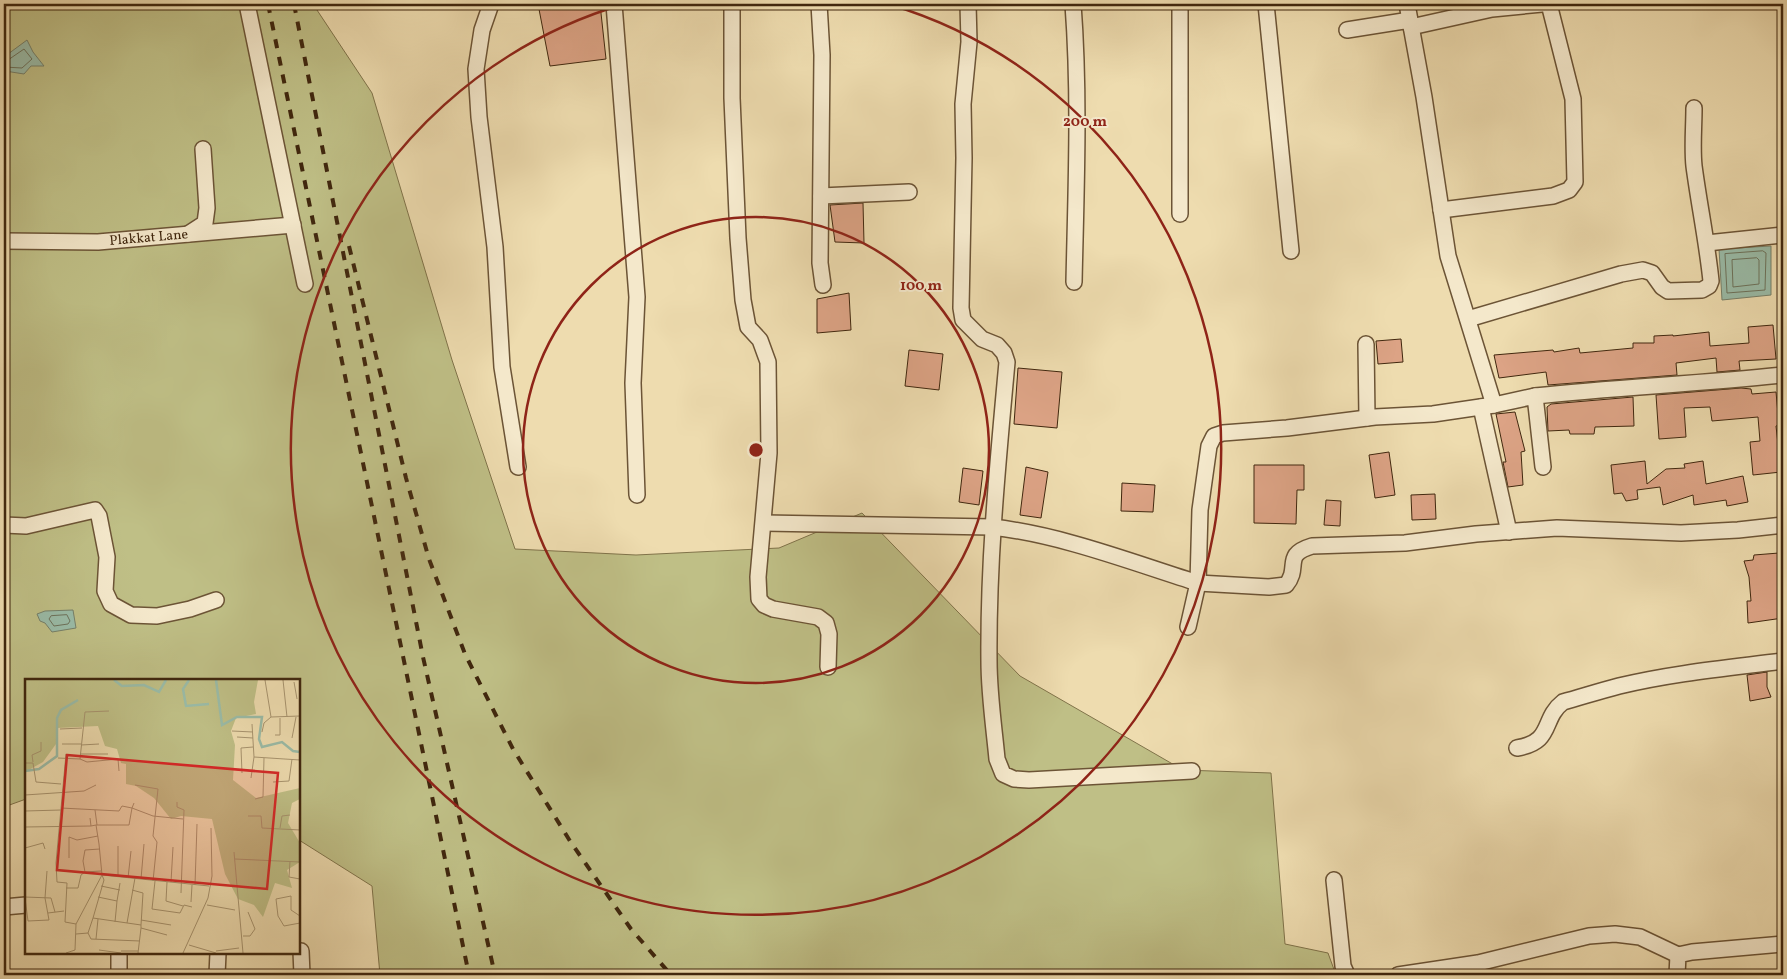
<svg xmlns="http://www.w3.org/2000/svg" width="1787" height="979" font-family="Vollkorn,serif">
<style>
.green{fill:#bfbf86;stroke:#80734a}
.water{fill:#9abca8;stroke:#76806a}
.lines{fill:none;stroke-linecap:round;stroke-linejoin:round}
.shore{stroke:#6d725b;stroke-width:1}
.building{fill:#dca385;stroke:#40270e}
.minor-casing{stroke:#6c5436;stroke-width:18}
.minor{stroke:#f4e8cb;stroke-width:15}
.rail{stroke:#40270e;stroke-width:4;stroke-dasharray:9 9;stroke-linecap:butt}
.ring{fill:none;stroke:#8f2418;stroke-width:2.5}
.labels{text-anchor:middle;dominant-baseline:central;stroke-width:4;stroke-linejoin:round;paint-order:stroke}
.street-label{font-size:14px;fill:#40270e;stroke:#f4e8cb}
.inset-river{fill:none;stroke:#9abca8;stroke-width:2.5}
.inset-road{fill:none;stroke:#a8946f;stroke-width:1}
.view{fill:#d62828;fill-opacity:0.15;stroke:#d62828;stroke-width:2.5}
.inset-edge{fill:none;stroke:#40270e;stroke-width:2.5}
.centre{fill:#8f2418;stroke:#f4e8cb;stroke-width:2.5}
.ring-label{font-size:15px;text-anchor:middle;font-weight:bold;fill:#8f2418;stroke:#f4e8cb;stroke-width:4;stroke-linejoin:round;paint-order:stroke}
</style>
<rect width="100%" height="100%" fill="#eedcaf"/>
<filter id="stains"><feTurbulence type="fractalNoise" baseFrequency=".004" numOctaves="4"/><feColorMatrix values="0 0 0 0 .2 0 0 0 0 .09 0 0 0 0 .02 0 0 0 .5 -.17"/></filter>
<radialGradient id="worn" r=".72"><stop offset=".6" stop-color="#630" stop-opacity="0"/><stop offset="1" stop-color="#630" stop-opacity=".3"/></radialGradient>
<!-- green -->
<path class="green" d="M4,4H313L372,93L452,360L515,549L636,555L779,548L862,513L1020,676L1183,770L1271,773L1285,944L1328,953L1336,975H380L372,886L299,840V680H26V799L4,807Z"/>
<!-- water -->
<path class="water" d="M27,40L33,52L44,66H31L24,74L5,71L4,57Z
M1771,246V295L1722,300L1719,249Z
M73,610L76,628L52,632L45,623L40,621L37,614L45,611Z"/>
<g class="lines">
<!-- shore -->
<path class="shore" d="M4,61L8,60L24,49L32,59L22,68L4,67
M1763,251L1766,253L1765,290L1727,293L1725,254Z
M1757,258L1759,260V284L1733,287L1732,260Z
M67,615L70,621L68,624L54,626L49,619L51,616Z"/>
</g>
<!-- building -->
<path class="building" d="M538,4H600L606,59L550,66Z
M863,203L864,243L835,242L830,205Z
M849,293L851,330L817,333V299Z
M1773,325L1776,359L1739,361L1740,370L1717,372L1716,358L1676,363L1677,375L1548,385L1546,372L1499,378L1494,355L1553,350L1554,352L1579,348L1580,353L1633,348V343H1654V336L1673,335V336L1709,332L1710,346L1749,343L1748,327Z
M1401,339L1403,362L1378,364L1376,341Z
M909,350L943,354L939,390L905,386Z
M1018,368L1062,372L1057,428L1014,424Z
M1741,388L1751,389L1752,394L1776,392L1779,425L1776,426L1781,472L1753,475L1750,442L1760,441L1758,417L1712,421L1710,407L1684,408L1686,437L1659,439L1656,395Z
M1633,397L1634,426L1595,427L1594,434H1570L1569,430L1548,431L1547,407L1551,404Z
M1515,412L1525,451L1521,452L1523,485L1508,487L1503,462H1506L1496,414Z
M1389,452L1395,495L1375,498L1369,455Z
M1645,461L1647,484L1666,469L1685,468L1684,464L1703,461L1706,484L1743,476L1748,502L1727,506L1726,500L1694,505L1693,495L1663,505L1660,487L1637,490L1638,499L1626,501L1622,493L1614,494L1611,465Z
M1254,465H1304V490H1297L1296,524L1254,523Z
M1026,467L1048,472L1041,518L1020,515Z
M963,468L983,471L979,505L959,502Z
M1122,483L1155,485L1153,512L1121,511Z
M1435,494L1436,519L1412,520L1411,495Z
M1326,500L1341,501L1340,526L1324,525Z
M1779,553L1781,579H1782L1781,595L1783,618L1748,623L1747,601H1751L1749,577L1744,561L1753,560L1754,555Z
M1767,672V687L1771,697L1750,701L1747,675Z"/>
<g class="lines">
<defs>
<g id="minor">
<path d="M247,4L305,284"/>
<path d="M491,4L482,30L476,69L479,117L495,247L502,367L518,467"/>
<path d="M614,4L637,297L633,383L637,495"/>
<path d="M732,4V98L738,238L743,300L748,327L760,340L768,362L769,453L758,577L759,599L764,605L773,609L818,617L826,623L829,634L828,667"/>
<path d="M819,4L822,55L820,263L823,285"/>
<path d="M968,4L969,42L963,104L964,158L961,308L963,320L982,339L997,345L1004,353L1007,362C998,461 988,561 989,661C989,694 994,727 997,759L1003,774L1014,779L1029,780L1192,771"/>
<path d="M1073,4C1080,97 1076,189 1074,282"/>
<path d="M1266,4L1291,251"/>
<path d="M1407,4L1424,97L1448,256L1494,405L1535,396L1543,467"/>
<path d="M1411,27L1492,9L1542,4"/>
<path d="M1347,30L1410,20"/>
<path d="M821,196L909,192"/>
<path d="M1441,210L1553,196L1569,190L1575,182L1573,99L1549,4"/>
<path d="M1180,214V4"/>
<path d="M188,234L205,223L207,208L203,149"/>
<path id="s1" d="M4,241L98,242L293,225"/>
<path d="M1707,243L1783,235"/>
<path d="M1468,319L1621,274L1643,270L1652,273L1662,287L1668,291L1702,290L1709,286L1711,281C1707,242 1699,204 1694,166C1692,147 1694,127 1694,108"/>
<path d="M1366,344L1367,418"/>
<path d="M1535,396C1617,387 1700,384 1783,375"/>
<path d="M1494,405L1433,414L1375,417L1287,428L1223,433L1214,436L1209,446L1200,510L1198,583L1269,587L1286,585C1301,567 1282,555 1312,546L1405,543L1476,534L1557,528L1681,533L1738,530L1783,525"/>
<path d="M1481,407L1509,532"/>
<path d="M764,523L992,527C1062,535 1131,562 1198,583L1188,627"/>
<path d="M4,525L26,526L95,510L99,516L107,557L105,591L111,604L131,615L157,616L190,609L216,600"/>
<path d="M1517,748C1554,742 1541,719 1563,702C1581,697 1600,691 1619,686C1673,673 1728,668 1783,661"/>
<path d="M1334,880L1343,966L1347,975"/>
<path d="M4,907L26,905"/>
<path d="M301,951L302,975"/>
<path d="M119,953V975"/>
<path d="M217,975L218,953"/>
<path d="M1398,975L1478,963L1589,936L1615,934L1640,937L1678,955"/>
<path d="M1677,975L1678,955L1692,952L1783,944"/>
</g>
</defs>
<!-- minor casing -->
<use href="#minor" class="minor-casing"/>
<!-- minor -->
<use href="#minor" class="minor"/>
<!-- rail -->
<path class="rail" d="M268,4L469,975
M294,4L423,657L495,975
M349,246L406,478L429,559L465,654L513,749L570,841L631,929L671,975"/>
</g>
<!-- distance rings -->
<g class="ring">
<circle cx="756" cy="450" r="233"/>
<path d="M888 4A465 465 0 1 1 624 4"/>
</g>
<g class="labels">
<!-- street labels -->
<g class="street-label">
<text stroke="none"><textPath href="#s1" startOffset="145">Plakkat Lane</textPath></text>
</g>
</g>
<!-- overview -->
<g transform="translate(25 679)">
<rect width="275" height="275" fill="#eedcaf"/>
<path d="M0,1H233L229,23L231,35L211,39L206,52L210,66L208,101L231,119L275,109V120L267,124L263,144L275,164V183L262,191L267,209L250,204L238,238L229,226L213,220L200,195L187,140L156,137L146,140L129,119L111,107L101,105V85L96,84L92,70L80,67L73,47L32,49L31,65L18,83L0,93Z" fill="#bfbf86"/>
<path class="inset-river" d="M89,1L97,7L119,6L134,13L141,1M164,1L158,10L161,27L184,25M191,1L197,46L212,38H237L234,60L237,68L257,63L268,72L275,73M0,92L14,90L32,77V39L36,31L53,21"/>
<path class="inset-road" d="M240,1L246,38L275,37M258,1L262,38M269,3L272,20M227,45L229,78L275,81M35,50L57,49M207,52L228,53M237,53L239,44L246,38M250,56H255V39M212,58L228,59M267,59L271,38M37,65H56M56,66L74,65M41,75L31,184L32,203L42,204L40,243L51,245L50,271L41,274M55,75H83M33,79L55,80L60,33L84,32M55,80L62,83L93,80L94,92M8,83L7,76L16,72V63M0,84H8L11,103L36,105M217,94L216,69L228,68M226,99L229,78M248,103L264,102L267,80M110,106L133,110L128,157L132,163L128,202M0,116L59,112L71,106M230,120L238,118L239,79M152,123V128L159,131L156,214M109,124L107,129L128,137L158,140M36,129L94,132L97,127L107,129L104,146H71M70,131L72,146M0,132L36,131M223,137H236L237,149L275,151M0,148L66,147M255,149L257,137L265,136M93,167V198M0,169L18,164L20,170M75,170L60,171L58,182L60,193L76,192M209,173L218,274M44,179V158L52,161L73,157M210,180L275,183M265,182L264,198L275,200M103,199L106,172M116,200L119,165M130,202L127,230L155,234L159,226L167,228M142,203L141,222L158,227M146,203L148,168M170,206L172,145M76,207L95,211M41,209H53L56,196L60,193M107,211L118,214L116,246M0,218L26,219L30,233M73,218L92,222L95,204M0,219L3,242L24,241L20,219L22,192M166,223L167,206M182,226L210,231M23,234L39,232M275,237L266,231V217L251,220L253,237L259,247L275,244M68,239L79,201L77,196L184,207M116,241L146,246M90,243L92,222M102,244L110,199M51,245L77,196L74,165L71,146L66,147L65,139M63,254L68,239L116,246V249M51,255L63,254L66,260L115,262M218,257H225L230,250L223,233M71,260L73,240M164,266L191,274M74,271L96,274M96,272H113M191,272L214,269M113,274L116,249L142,256M158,274L183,219L187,197L186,149"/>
<path class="view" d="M42,76L253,94L242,210L32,191Z"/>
<rect width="275" height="275" class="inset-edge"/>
</g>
<circle cx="756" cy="450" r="8" class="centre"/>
<g class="ring-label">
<text x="1085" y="126">200 m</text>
<text x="921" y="290">100 m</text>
</g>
<!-- margin -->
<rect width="1787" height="979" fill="none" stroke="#eedcaf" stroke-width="20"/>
<rect x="5" y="5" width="1777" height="969" fill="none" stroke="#40270e" stroke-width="2.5"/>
<rect x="10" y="10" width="1767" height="959" fill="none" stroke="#40270e"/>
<rect width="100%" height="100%" filter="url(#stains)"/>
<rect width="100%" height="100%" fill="url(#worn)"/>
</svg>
